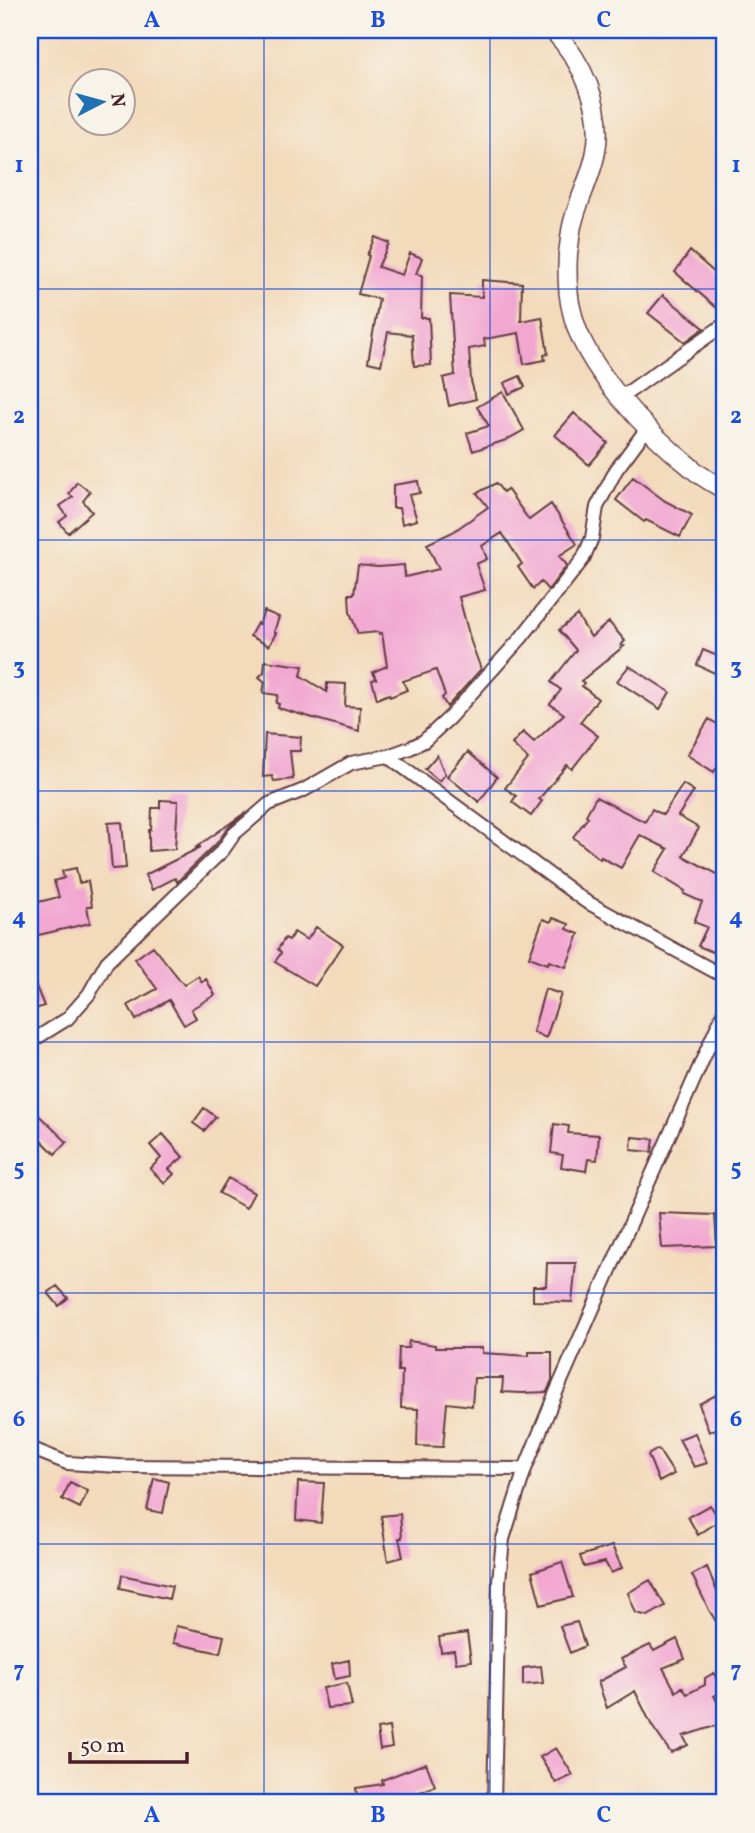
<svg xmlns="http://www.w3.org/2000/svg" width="755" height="1833" font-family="Vollkorn,serif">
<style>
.building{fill:#f2a7d1}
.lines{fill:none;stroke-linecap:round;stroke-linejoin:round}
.street-casing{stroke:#633b41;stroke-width:16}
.secondary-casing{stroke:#633b41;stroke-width:21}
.street{stroke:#fff;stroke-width:12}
.secondary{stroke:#fff;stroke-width:18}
.grid{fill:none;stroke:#1d4ed8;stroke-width:2;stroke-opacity:0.55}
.neatline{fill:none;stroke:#1d4ed8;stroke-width:2.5}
.grid-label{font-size:23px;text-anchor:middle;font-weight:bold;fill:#1d4ed8}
</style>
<rect width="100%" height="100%" fill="#f7f3e8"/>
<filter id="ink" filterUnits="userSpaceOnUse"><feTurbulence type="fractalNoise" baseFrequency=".0143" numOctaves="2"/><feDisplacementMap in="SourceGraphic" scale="14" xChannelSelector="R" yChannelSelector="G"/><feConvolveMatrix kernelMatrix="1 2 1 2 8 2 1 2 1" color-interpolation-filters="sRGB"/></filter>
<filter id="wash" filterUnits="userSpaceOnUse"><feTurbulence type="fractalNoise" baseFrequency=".00686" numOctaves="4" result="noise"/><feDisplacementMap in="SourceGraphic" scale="28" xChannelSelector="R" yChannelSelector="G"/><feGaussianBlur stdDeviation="1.57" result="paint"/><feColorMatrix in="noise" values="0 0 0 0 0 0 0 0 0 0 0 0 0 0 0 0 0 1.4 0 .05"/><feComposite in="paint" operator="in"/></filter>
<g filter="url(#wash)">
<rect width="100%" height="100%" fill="#f3dabb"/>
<g id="blocks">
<!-- building -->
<path class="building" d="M375,237L389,243L378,267L402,275L410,253L422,258L416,274L422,275L421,318H429L431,365L414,366L412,335L388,332L381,365L368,362L379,299L358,294L369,256L367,255Z
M690,251L725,282V315L675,272Z
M482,280L522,283L521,321L542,317L548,354L544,355L545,360L524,364L519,333L484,339L485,346L469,349L471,381L476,399L449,406L443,378L455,375L450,295L482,297Z
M663,295L704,328L685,342L648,313Z
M520,376L525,387L509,394L504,383Z
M503,392L524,430L506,440L473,451L467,433L489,426L477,407Z
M574,413L608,443L589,465L555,435Z
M633,477L665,501L692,515L680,537L646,520L644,522L616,500Z
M418,481L420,493L409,495L417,520L402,524L399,508H393V485Z
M77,482L90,492L83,501L92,512L68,533L59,522L67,516L60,506L73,497L69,494Z
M496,483L503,492L507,489L529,520L551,504L577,544L559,556L567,565L548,590L541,582L533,589L518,567L522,564L502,533L482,546L487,559L476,564L485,590L459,597L471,642L481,669L447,707L442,698L445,695L436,670L403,681L407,690L390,697L389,694L377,699L372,680L376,679L373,672L387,666L382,633L379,634L378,632L358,634L350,612L349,594H354L358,565L378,567L404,565L405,577L439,569L427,544L453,532L488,507L477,493Z
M264,611L279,617L274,632L276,633L269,646L250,636L257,623L259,624Z
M577,615L591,637L609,622L625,641L621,645L624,646L581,681L584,683L582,686L598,699L580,722L598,736L572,769L567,765L539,799L542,801L531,816L512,802L516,796L505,788L528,759L512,744L523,732L534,742L564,714L550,704L561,690L551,682L576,650L559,630Z
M703,650L725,659L719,675L697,665Z
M265,661L303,666L301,676L327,692V683L346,684L345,706L360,707L359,731L278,708L279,704L276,703L278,695L263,693L265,682L259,677L264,672Z
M629,666L670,692L660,709L617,681Z
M709,719L725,729V754L714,772L687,755Z
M265,734L301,737L300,751H290L293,779L274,781L272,776L263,777Z
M468,752L497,777L479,802L447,776Z
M437,755L445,774L439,781L425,769Z
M683,784L694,791L678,816L699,828L683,856L725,878V957L698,946L707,927L694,922L702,902L684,894L685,891L654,872L668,849L640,835L621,868L601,857L600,859L573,837L588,817L586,815L596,797L645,822L652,809L663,815Z
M160,800L178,801L175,849L149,851V830H151L152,808H160Z
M246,812L228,828L216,844L177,882L175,878L152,890L145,875L201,847L195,848Z
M122,822L126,868L112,869L108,823Z
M76,868L79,883L88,881L92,906H87L90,923L30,937V904L59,897L54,881L64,878L62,871Z
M553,918L569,924L567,929L579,934L566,967L549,961L548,964L529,957L543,919L551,922Z
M316,927L343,945L315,986L275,962L281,953L278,949L285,938L289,940L294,932L307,940Z
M153,946L184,985L198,976L202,982L206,979L215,995L191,1009L196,1018L184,1025L169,1000L136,1020L128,1005L157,989L135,959Z
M30,972L44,1006L30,1011Z
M545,989L561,994L546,1038L533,1032Z
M30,1107L67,1142L55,1154L30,1129Z
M204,1108L216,1117L204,1131L193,1123Z
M554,1124L569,1126L568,1133L599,1135L597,1160L588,1159L586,1171L561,1167L563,1155L551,1153Z
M163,1134L183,1157L169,1169L174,1174L165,1183L150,1169L161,1158L150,1145Z
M632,1137L654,1139L652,1152L631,1150Z
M228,1178L254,1193L246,1208L219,1193Z
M659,1213L715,1215L717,1246L662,1248Z
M547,1263H576L572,1302L533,1301V1286H546Z
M57,1286L68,1298L59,1306L48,1293Z
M409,1341L435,1345V1348H482V1353L529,1356V1352H552V1380L547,1392L522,1393L502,1392L503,1378H474L472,1406L447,1403L443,1447L417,1446L418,1409L401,1408L402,1371H398L399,1348H408Z
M716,1395L720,1415L725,1414V1425L709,1432L699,1404Z
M695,1433L707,1463L694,1467L679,1439Z
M658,1449L674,1474L659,1482L648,1455Z
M154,1478L169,1482L163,1513L147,1510Z
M70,1482L88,1491L80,1508L62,1499Z
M298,1482L324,1483L321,1523L296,1520Z
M710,1505L720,1520L698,1535L688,1517Z
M400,1514L402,1538H399L403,1557L388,1561L381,1516Z
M612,1546L622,1568L611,1573L605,1562L584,1567L580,1556Z
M562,1562L573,1597L541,1605L532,1572Z
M707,1567L725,1611V1636L709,1610L692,1575Z
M122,1575L172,1586L169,1599L120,1588Z
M650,1580L665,1606L648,1616L636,1613L628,1593Z
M577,1622L585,1646L570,1653L560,1626Z
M176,1626L224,1636L220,1653L173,1643Z
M467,1633L471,1661L456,1663L454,1650L441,1652L439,1637Z
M677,1639L685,1659L663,1668L676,1692L682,1687L687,1694L705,1685V1678L714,1673L723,1691L714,1696L725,1716V1723L683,1736L688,1745L671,1753L652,1726L635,1691L607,1708L598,1682L626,1667L621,1659L650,1645L654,1651Z
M349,1660L350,1676L335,1679L332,1664Z
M541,1666L543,1683L523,1685V1668Z
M347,1683L352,1706L327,1708L323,1688Z
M389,1727L392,1747L380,1749L377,1729Z
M556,1748L573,1775L556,1783L540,1757Z
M426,1763L435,1786L413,1795L416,1803H358L356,1788L383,1784L382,1780Z"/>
</g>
</g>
<g filter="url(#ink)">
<use href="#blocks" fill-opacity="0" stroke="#633b41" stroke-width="2"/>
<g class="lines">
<defs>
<path id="street" d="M620,398L725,324
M388,756L585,901L725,977
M30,1042L67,1019L89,994L107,962L223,850L234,834L269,804L304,790L351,763L388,756L410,748L424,741L450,717L521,638L583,559L592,538L597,507L616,470L648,427
M30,1448L67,1463L119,1466L525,1469
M494,1803L499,1581L503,1539L525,1469L554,1397L725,1009"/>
<path id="secondary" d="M553,30C582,61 604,107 596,151C592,175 579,198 573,222C570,232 570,243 568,253C567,272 567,294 572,312C584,368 650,435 694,470C703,478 715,484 725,490"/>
</defs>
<!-- street casing -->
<use href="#street" class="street-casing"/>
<!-- secondary casing -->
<use href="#secondary" class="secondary-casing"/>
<!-- street -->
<use href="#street" class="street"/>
<!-- secondary -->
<use href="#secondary" class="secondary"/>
</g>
</g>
<!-- grid -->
<path class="grid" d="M264,30V1803M490,30V1803M30,289H725M30,540H725M30,791H725M30,1042H725M30,1293H725M30,1544H725"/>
<!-- margin -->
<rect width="755" height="1833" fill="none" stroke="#f7f3e8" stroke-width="77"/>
<!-- north arrow -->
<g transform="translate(102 102) rotate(84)"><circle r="33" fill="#f7f3e8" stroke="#b29e9c" stroke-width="2"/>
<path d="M0-5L12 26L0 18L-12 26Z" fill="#1f6fb2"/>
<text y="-10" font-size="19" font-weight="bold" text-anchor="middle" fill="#4a1f2b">N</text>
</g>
<!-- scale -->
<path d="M70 1752v10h117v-10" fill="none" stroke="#4a1f2b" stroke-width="3.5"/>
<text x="80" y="1752" font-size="21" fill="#4a1f2b" stroke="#f7f3e8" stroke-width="5" paint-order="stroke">50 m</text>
<rect x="38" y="38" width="678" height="1756" class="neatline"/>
<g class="grid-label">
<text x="152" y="27">A</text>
<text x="378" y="27">B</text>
<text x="604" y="27">C</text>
<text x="19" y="172">1</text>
<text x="736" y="172">1</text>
<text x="19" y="423">2</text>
<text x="736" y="423">2</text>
<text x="19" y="674">3</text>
<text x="736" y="674">3</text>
<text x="19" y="924">4</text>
<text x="736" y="924">4</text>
<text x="19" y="1175">5</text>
<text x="736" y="1175">5</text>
<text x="19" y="1426">6</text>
<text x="736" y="1426">6</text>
<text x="19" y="1677">7</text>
<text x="736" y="1677">7</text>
<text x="152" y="1822">A</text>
<text x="378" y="1822">B</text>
<text x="604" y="1822">C</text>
</g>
</svg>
